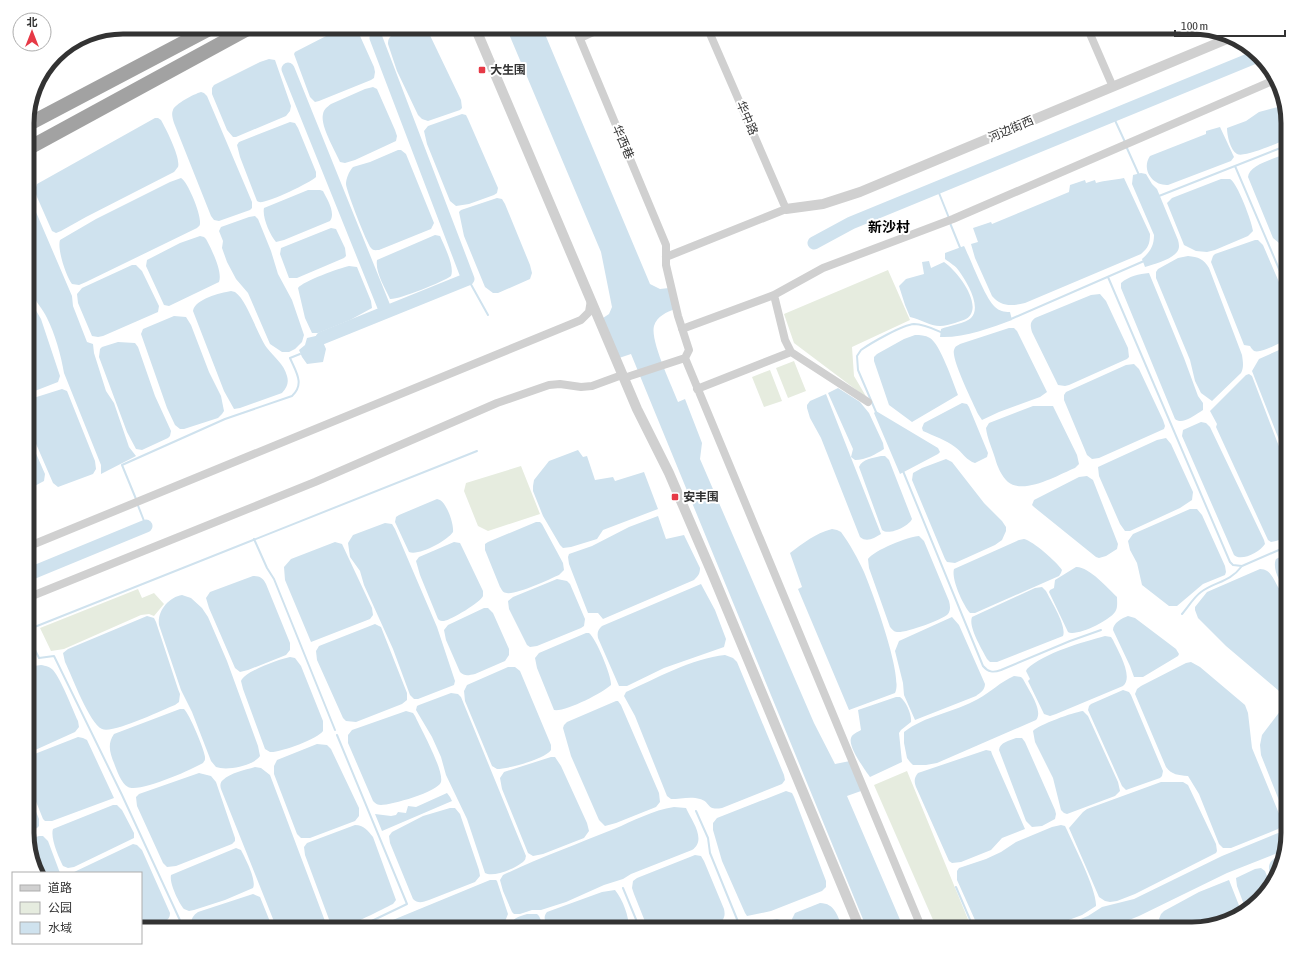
<svg xmlns="http://www.w3.org/2000/svg" width="1315" height="956" font-family="'Asap Condensed','Noto Sans SC',sans-serif">
<style>
.green{fill:#e6ecdf}
.water{fill:#cfe2ee}
.lines{fill:none;stroke-linecap:round;stroke-linejoin:round}
.stream{stroke:#cfe2ee;stroke-width:2}
.river{stroke:#cfe2ee;stroke-width:13}
.minor{stroke:#d0d0d0;stroke-width:8}
.tertiary{stroke:#d0d0d0;stroke-width:10}
.trunk{stroke:#a2a2a2;stroke-width:14}
.poi-dot{fill:#e63946;stroke:#fff;stroke-width:1.5}
.labels{text-anchor:middle;dominant-baseline:central;stroke-width:4;stroke-linejoin:round;paint-order:stroke}
.poi-label{font-size:12px;font-weight:bold;fill:#333;stroke:#fff;text-anchor:start}
.street-label{font-size:12px;fill:#333;stroke:#fff}
.quarter-label{font-size:14px;font-weight:bold;fill:#000;stroke:#fff}
.rim{fill:none;stroke:#333;stroke-width:5}
</style>
<rect width="100%" height="100%" fill="#fff"/>
<!-- green -->
<path class="green" d="M888,270L910,320L852,347L854,376L867,398L794,343L784,314Z
M794,361L806,391L788,398L776,368Z
M770,370L782,401L764,407L752,377Z
M521,466L540,514L488,531L478,526L464,491L466,483Z
M138,589L142,598L154,593L164,604L154,616L149,614L141,615L64,649L51,651L40,628Z
M907,771L972,929H937L874,785Z"/>
<!-- water -->
<path class="water" d="M346,27H356L374,67L375,72L374,78L371,80L319,101L315,102L310,97L294,54L295,52L330,34Z
M407,27H426L461,100L462,108L460,110L428,121L422,119L418,115L397,71L388,44C387,35 399,30 407,27Z
M506,27H542L650,284L660,289L669,288L675,309C667,312 657,316 654,326C650,341 672,386 678,402L685,399L702,443L700,459L814,723L835,764L850,761L861,791L847,796L904,929H867L631,354L616,359L600,320L609,314L612,307L601,252Z
M269,59L275,60L291,106L290,111L286,116L236,137H233L227,130L212,94V88L214,85L260,62Z
M373,87L377,89L395,130L397,136L396,141L355,160L345,163L340,162C335,150 320,126 323,114C324,109 327,107 331,104L365,89Z
M201,92L204,93L207,96L252,202V208L250,210L219,221L214,220L211,216L174,123C173,119 171,114 173,110C175,104 194,94 201,92Z
M1283,99L1288,123V139C1279,142 1245,158 1237,154C1230,150 1227,135 1227,128L1246,121L1259,112L1278,107L1276,101Z
M462,114L466,115L468,119L498,188L497,193L494,195L469,204L456,206L450,201L427,144L424,131L428,126Z
M155,118H158L161,120C166,129 181,158 178,167C177,168 175,171 174,172L86,217L61,231L56,233L52,231L37,197L35,191L37,184Z
M290,122L295,123L298,128L316,172V177C310,183 266,204 259,202L257,201L240,157L237,145L239,142Z
M1220,127L1234,157L1231,161L1168,185C1152,186 1141,169 1150,156L1206,134V131Z
M398,150H401L406,154L434,223L431,229L379,250C376,250 373,251 371,248C367,244 346,190 346,184C346,179 349,171 353,167L370,162Z
M1288,153V241L1279,243L1273,238L1248,177C1249,164 1277,158 1288,153Z
M1141,173L1146,174L1152,184L1157,189L1178,240C1179,244 1180,248 1177,252C1171,260 1154,264 1145,267L1142,259C1150,252 1154,246 1154,235L1132,184L1133,175Z
M181,178C188,182 201,214 200,223C200,226 199,226 197,228L86,282L79,285L72,284C66,276 57,249 60,240L96,219L170,182Z
M1124,178L1150,234C1150,244 1148,248 1141,254L1025,303C1012,306 1001,307 992,296L975,258L971,244L978,242L973,228L991,222L992,224L1069,192L1070,185L1085,180L1086,183L1095,180L1096,183C1106,180 1114,180 1124,178Z
M1221,179H1230C1237,182 1252,222 1253,231L1248,236L1215,250L1207,252L1196,251L1184,245L1167,203L1172,198Z
M308,190H320L323,191C327,199 336,213 330,221L284,240L276,242C270,235 262,217 264,208Z
M27,191L72,296L73,306L87,342L93,344L94,353L106,391L114,403L129,447L136,456L101,474V465L64,373C61,355 55,334 47,318C43,309 36,303 33,294C24,261 27,225 27,191Z
M497,198L502,199L505,204L530,265L532,273L530,279L498,293H493L485,287L464,236L459,212L461,210Z
M255,216L258,219L271,251L278,274L292,300L304,335L302,342L295,349L289,352H282L270,344L248,293L236,279L227,262L222,248L223,241L219,231L221,227L249,217Z
M331,228L336,229L345,248L346,256L344,258L297,278H289L280,254L281,248Z
M435,235L440,236C444,245 455,267 451,276C443,282 398,300 390,299C385,288 375,272 377,260Z
M200,236L204,237L206,239C211,248 223,272 219,282L169,306L164,305L146,266L147,260L180,243Z
M1255,240H1258L1263,245L1288,303V339C1281,342 1261,354 1254,351C1253,350 1251,348 1250,346L1244,345L1211,262L1213,256L1215,254Z
M964,246C971,260 985,298 995,307C999,311 1004,312 1010,312L1012,320C990,328 964,338 940,337L941,329C948,326 966,323 971,318C982,307 967,282 959,271C956,266 950,263 945,259V253Z
M1188,256C1198,257 1204,259 1209,268L1242,355C1243,362 1244,367 1241,373L1212,401L1201,393L1195,381L1190,360L1156,278V272L1158,269L1178,258Z
M929,261L931,268L944,262C956,270 979,299 971,314C968,320 960,321 955,323C950,324 945,326 940,326C930,326 920,319 910,317L905,305L899,286L906,279L924,274L922,262Z
M132,265H136L142,271L159,306L158,312L103,336L98,337L92,336L78,303L77,294L82,288Z
M349,266L357,267L371,301L372,308L350,320L318,333H312L305,318L298,288C303,281 340,268 349,266Z
M1149,273L1184,358L1198,396L1203,403V410L1200,412C1193,416 1182,425 1175,419L1121,288V283C1129,276 1139,274 1149,273Z
M231,291L235,292C247,300 257,334 267,348C274,357 284,364 287,376C289,383 287,387 282,393L240,408L234,409L224,391L193,311C195,299 220,293 231,291Z
M1100,294L1106,301L1128,348L1129,357L1127,359L1069,385L1065,386L1058,385L1032,332C1030,325 1030,322 1035,318L1091,295Z
M27,300L31,302L41,319L60,376L58,382L27,394Z
M174,316L186,317L191,325L209,372L221,396L224,411L222,414L218,418L184,429H180L175,425L167,408L141,334L143,329Z
M1009,328H1014L1017,331L1047,392L1040,397L999,412L982,420L978,414C973,403 951,359 954,350C955,346 957,346 960,344Z
M320,335L326,349L323,362L307,364L302,357L299,350L305,345L307,338Z
M915,335C920,335 925,335 930,338C940,344 953,382 958,395L912,422L889,405L874,361V357L877,354L904,339Z
M118,342L135,343L138,347L155,396L171,431L170,436L168,438L142,450L136,449L127,432L99,357L100,349L102,347Z
M1288,346V455L1283,450L1252,371L1259,359Z
M1134,364L1139,369L1163,420L1165,426L1164,429L1099,458L1092,459L1087,455L1064,400V395L1066,392L1126,365Z
M1249,374L1252,376L1288,470V537L1276,541L1271,542L1268,540L1216,427L1217,424L1210,411L1246,375Z
M838,388L860,402L869,413L883,443L884,449C876,454 866,460 855,460L851,457L853,449L828,393Z
M62,389L67,391L95,461L96,469L93,474L58,487L53,483L27,423V400Z
M826,394L881,534C874,538 867,543 860,537L821,438L810,418L807,408V405L810,401Z
M962,403L967,404L969,407L988,453L987,457L975,463C967,461 962,452 955,447C946,440 934,436 923,431L922,428L924,423Z
M1033,406H1053L1077,455L1079,464L1075,468C1058,475 1024,495 1008,482C1002,477 997,466 995,458C992,448 987,438 986,428L989,423Z
M876,411L938,448L940,452L938,454L900,474L874,413Z
M1201,422L1206,423L1210,427L1264,540L1265,544C1260,552 1241,562 1234,555L1182,436L1183,430Z
M27,433L45,474L44,481L27,490Z
M1166,438L1171,444L1193,492L1192,500L1180,508L1130,531H1125L1120,524L1099,476L1098,467L1157,440Z
M578,450L583,457L587,456L595,480L613,477L615,481L644,472L658,509L603,530L597,539L571,547L563,548L560,545L543,516L533,491V486L534,480L549,461Z
M881,456H885L889,460L912,519C909,526 889,536 882,530L859,467C862,459 873,458 881,456Z
M946,459L952,462L984,503L1002,521L1006,527V531L1002,540L995,545L955,563L947,562L945,559L912,480L913,473L922,468Z
M1087,476L1093,480L1118,544L1117,549L1106,556L1099,558L1096,557L1034,507L1032,505L1034,500L1079,477Z
M437,499L440,500C447,504 454,524 453,532C447,541 419,556 409,552L395,522L396,517L399,515Z
M1190,509H1197L1202,515L1225,566L1226,572L1225,575L1203,584L1177,606H1169L1142,585L1137,563L1130,550L1128,541L1133,534Z
M658,516L666,539L684,535L700,568C700,574 698,576 694,580L603,619L598,613H588L569,564L568,557L569,554L592,546L629,527Z
M536,522H540L542,524L563,563L564,570L559,575C550,579 516,595 507,593C503,593 502,590 500,587L485,550V544L488,542Z
M385,523L392,524L395,529L437,627L455,681L454,685L418,699H414L410,695L393,649L364,585L360,571L350,557L348,543L353,535Z
M832,529L837,530L841,532C850,544 858,559 864,572C872,591 904,677 895,693L849,710L798,589L802,587L790,553C805,542 814,534 832,529Z
M919,536L924,541L949,601C950,605 951,610 948,614C942,620 906,633 897,632C894,632 892,629 890,627L869,568L868,559C873,551 909,536 919,536Z
M1024,539C1033,541 1057,562 1062,570L1061,573L1059,576L975,613H970C963,605 951,579 954,569L1019,540Z
M335,542L342,544L372,608L373,615L370,619L311,642L285,580L284,567L291,559Z
M454,542L460,543L462,547L483,591V596C481,602 451,620 444,621C441,621 440,621 438,619L420,575L416,561L419,557Z
M1288,553V588C1279,585 1272,567 1276,559Z
M1076,567C1088,566 1108,588 1117,597C1117,602 1118,608 1115,612C1109,621 1076,637 1068,632L1049,592L1050,590L1054,588L1055,580Z
M1260,569C1272,569 1274,582 1280,590C1282,593 1285,594 1288,596V693L1279,691L1226,646L1198,618L1195,610V607L1207,592Z
M253,576C260,576 263,578 266,584L290,643V650L286,655L248,670L240,672L235,668L209,608L206,598L210,592Z
M557,579L567,581L570,584L585,619L584,626L581,628L537,646L530,647L527,645L509,609L508,601L513,597Z
M701,584L715,610L726,639L724,647L664,668L627,686H619L598,638C597,632 598,630 602,626Z
M1042,587L1046,591C1051,601 1067,626 1063,636L997,662H990L987,659C982,649 968,627 972,617L1035,588Z
M182,595L191,598L202,608L208,617L227,661L258,746L260,756C253,766 227,771 216,767L211,761L192,712L181,690L159,625C157,611 169,597 182,595Z
M484,608H488L493,613L509,649V655L505,661L475,674C469,675 465,677 460,672L446,640L444,630L448,625Z
M147,616L154,618L156,622L178,689L180,694L179,702L175,705C162,710 113,734 102,729C89,723 72,676 65,662L63,653L68,649Z
M1128,616L1135,618L1176,649L1179,654L1178,656L1143,677H1134L1130,666L1113,630C1113,623 1122,618 1128,616Z
M952,617L959,625L985,684C985,690 980,693 976,696L915,720L904,695L903,683L895,651L899,641Z
M375,624L381,627L407,693V700L402,704L356,722L346,721L343,718L317,660L316,651L319,646Z
M586,633H589C596,638 612,677 611,685C602,693 566,712 554,710L537,668L535,658L539,653Z
M1105,636L1111,637L1113,640C1118,651 1134,677 1123,686L1056,714L1050,716L1044,714L1028,681L1030,679L1026,671L1027,669C1044,653 1083,642 1105,636Z
M725,655L733,658L737,662L784,775L785,780L782,784L722,808C706,811 711,802 700,799C691,796 680,799 671,799L667,796L635,716L624,696L626,692C655,679 693,658 725,655Z
M290,657L295,658L301,666L323,721V731C318,739 279,753 270,752L265,749L243,689L241,681C245,671 280,659 290,657Z
M1191,662L1200,667L1245,705L1248,713L1252,748L1282,821V825L1278,829L1231,848H1223L1219,844L1199,794L1188,776C1178,775 1172,775 1166,767L1135,694L1137,689L1141,686L1186,663Z
M41,665C46,666 49,666 53,670C61,679 72,708 78,721L79,727L75,732L33,751L27,753V667Z
M508,667H515L520,671L551,745V750C545,759 508,769 497,769L492,766L465,701L464,691L467,685Z
M1014,676L1021,677L1023,679C1028,689 1044,711 1036,720L937,763L926,765H913L910,762L907,758L904,743V732C924,716 955,712 978,699C991,692 1000,682 1014,676Z
M1123,690L1129,692L1131,695L1163,771L1162,776L1160,778L1126,790L1122,786L1088,710L1089,706L1091,704Z
M451,693L458,694L461,697L526,856C525,859 526,859 524,861C517,868 493,878 485,873L467,819L446,775L441,757L432,737L416,710L417,706L419,705Z
M896,697H900C906,701 912,715 911,722L901,730L899,733L902,762L870,777C865,770 848,747 851,738C852,734 858,732 861,730L858,710Z
M616,701H618L621,705L659,793L660,802L656,807L616,823L605,826L599,820L571,756L563,728L564,725L567,722Z
M1288,704V821L1286,818L1261,755L1260,745L1262,735L1265,731L1284,706Z
M180,709H184C189,713 205,751 205,757C205,761 205,760 203,763C191,770 139,793 128,787C121,783 117,771 114,763C110,753 107,744 114,734Z
M406,711L413,713L415,716C421,729 444,770 441,782C438,792 391,805 381,805C378,805 376,804 373,801L348,743V735L352,730Z
M1083,711L1088,716L1118,782L1120,791L1115,796L1067,814L1064,813L1061,810L1053,778L1035,742L1033,731C1038,725 1074,712 1083,711Z
M78,737L83,738L87,740L114,798L52,821H45L43,819L27,779V757Z
M1016,738H1022L1025,742L1055,810L1056,814L1055,819L1042,826L1032,827L1026,821L999,750C1000,742 1009,741 1016,738Z
M317,744L327,745L331,749L359,808V816L355,821L310,838H301L297,834L274,774V766L277,760Z
M986,750L991,751L992,754L1025,829L1002,838L991,850L961,862L952,863L949,861L916,787C914,781 914,778 918,773Z
M551,757H555L561,766L587,823L589,831L584,838L543,854L533,856L528,853L502,789L500,778L504,772Z
M255,767L261,768L270,775L328,929H277L221,789C220,786 220,782 223,780C230,773 245,770 255,767Z
M199,773L211,776L216,782L235,838V841L232,844L176,866L167,867L163,863L137,806L136,797L139,794Z
M1161,782H1183L1188,785L1216,844L1217,851L1216,853L1135,894L1117,901L1110,902L1105,901L1099,897L1069,828L1083,812L1087,809Z
M27,789L39,819V826L37,828L27,833Z
M786,791L792,793L794,797L826,881V887L822,891L771,911L747,916L745,913L722,861L713,830V823L717,818Z
M447,793L450,797L452,801L382,831L375,814L391,816L396,815L398,812L406,813L408,806L416,807Z
M113,805H117L122,810L134,833V838L74,867L68,868L63,866C59,858 50,838 53,829Z
M674,807L686,808C692,821 707,840 692,850L631,874L623,879L604,885L566,902L541,910H532L520,914H514L512,912L503,891L500,880L503,875C539,858 577,844 614,829C633,821 653,810 674,807Z
M450,808H455L460,814L479,870L480,876L475,882L429,900C423,902 418,904 413,899L390,843L389,836L392,832L423,816Z
M355,825C364,825 368,831 373,837L396,900L393,904C382,909 348,928 338,927C334,927 332,925 330,922L305,855L304,847L307,843Z
M1061,825L1065,826L1067,830C1074,846 1097,890 1096,906L1082,915L1045,929H979L957,880V871L959,868L986,859L1001,852L1016,842L1052,827Z
M1288,829L1285,850L1227,873L1139,916L1107,929H1057L1088,916L1102,907L1134,899L1222,856Z
M39,836H43L48,841L60,873H37L27,840Z
M133,844L137,845L142,850L170,913C170,922 163,921 156,924C152,925 147,927 143,929H141V873H72Z
M236,848L241,850C245,858 257,880 253,888L225,900L194,910L189,911L184,909C179,903 169,883 171,875Z
M1285,853L1283,864L1273,882C1266,864 1267,861 1285,853Z
M695,855L701,856L704,861L724,909C725,914 725,917 722,921L703,929H648L634,894L632,888L633,881L637,878Z
M1261,868L1265,871L1271,886L1268,891L1246,910L1237,886L1236,878L1255,869Z
M490,880H496L497,881L508,914L504,924L494,929H371Z
M1229,880L1242,913L1235,919L1192,929H1163L1159,919L1161,914L1164,911L1199,892Z
M615,890C623,900 629,916 629,929H549C546,923 542,918 547,912L602,892Z
M253,894L260,897L273,929H192C190,921 192,916 198,912Z
M820,903C835,903 838,917 843,929H794L792,919L795,913Z
M527,914H537L539,916L545,929H511C510,918 518,917 527,914Z
M777,919L784,921L788,929H756C760,924 770,920 777,919Z
M1146,921L1153,923L1157,929H1123Z"/>
<g class="lines">
<!-- stream -->
<path class="stream" d="M376,38V34L382,27
M1113,116L1125,142
M1126,146L1139,175
M1235,166L1288,290
M937,188L949,218
M1159,196L1288,145
M950,223L961,250
M1108,277L1230,562L1233,565L1242,566L1288,546
M468,279L488,315
M1011,319L1144,261
M876,412L858,370L857,356L861,350C871,343 902,325 914,324C924,324 934,329 943,333
M903,471L983,666C988,672 993,673 1001,670L1070,641L1101,630
M136,499L122,465L225,419L292,396C305,384 296,372 290,358L300,354
M137,503L146,526
M254,539L267,568L274,579L335,730
M1182,614C1188,607 1194,597 1201,592C1216,581 1229,583 1242,566
M27,630L477,451
M27,634L39,658L54,656L122,795L184,929
M337,735L407,904L355,929
M696,811L708,838L710,853L741,929
M956,887L974,929
M623,888L640,929"/>
<!-- river -->
<path class="river" d="M288,69L386,312
M814,243L851,223L1258,56
M322,338L468,279L376,38
M27,575L146,526"/>
<!-- minor -->
<path class="minor" d="M575,27L666,245V265L678,316L689,350L685,358L624,378
M1087,27L1113,87
M580,38L604,27
M666,257L786,209L707,27
M774,295L785,340L791,352
M682,329L774,295L823,268L953,219L1277,79
M685,358L922,929
M697,389L791,352L868,402
M27,547L581,320L589,312L591,300
M27,598L315,482L497,403L549,385L560,384L581,387L592,386L622,375"/>
<!-- tertiary -->
<path class="tertiary" d="M475,27L637,409L669,473L712,573L860,929
M786,209L823,204L860,192L1232,37"/>
<!-- trunk -->
<path class="trunk" d="M27,125L213,27
M27,149L251,27"/>
</g>
<!-- markers -->
<g class="poi-dot">
<rect x="478" y="66" width="8" height="8" rx="2"/>
<rect x="671" y="493" width="8" height="8" rx="2"/>
</g>
<g class="labels">
<!-- poi labels -->
<g class="poi-label">
<text x="490" y="70">大生围</text>
<text x="683" y="497">安丰围</text>
</g>
<!-- street labels -->
<g class="street-label">
<text transform="translate(747 118) rotate(67)">华中路</text>
<text transform="translate(1011 129) rotate(-23)">河边街西</text>
<text transform="translate(623 142) rotate(67)">华西巷</text>
</g>
<!-- quarter labels -->
<g class="quarter-label">
<text x="889" y="227">新沙村</text>
</g>
</g>
<!-- crop -->
<path d="M0 0H1315V956H0ZM123 34H1192A89 89 0 0 1 1281 123V833A89 89 0 0 1 1192 922H123A89 89 0 0 1 34 833V123A89 89 0 0 1 123 34Z" fill="#fff" fill-rule="evenodd"/>
<path class="rim" d="M123 34H1192A89 89 0 0 1 1281 123V833A89 89 0 0 1 1192 922H123A89 89 0 0 1 34 833V123A89 89 0 0 1 123 34Z"/>
<!-- legend -->
<rect x="12" y="872" width="130" height="72" fill="#ffffff" stroke="#adadad"/>
<rect x="20" y="885" width="20" height="6" fill="#d0d0d0" stroke="#adadad"/>
<text x="48" y="892" font-size="12" fill="#333333">道路</text>
<rect x="20" y="902" width="20" height="12" fill="#e6ecdf" stroke="#adadad"/>
<text x="48" y="912" font-size="12" fill="#333333">公园</text>
<rect x="20" y="922" width="20" height="12" fill="#cfe2ee" stroke="#adadad"/>
<text x="48" y="932" font-size="12" fill="#333333">水域</text>
<!-- north arrow -->
<g transform="translate(32 32)"><circle r="19" fill="#ffffff" stroke="#adadad"/>
<path d="M0-3L7 15L0 10L-7 15Z" fill="#e63946"/>
<text y="-6" font-size="11" font-weight="bold" text-anchor="middle" fill="#333333">北</text>
</g>
<!-- scale -->
<path d="M1175 30v6h110v-6" fill="none" stroke="#333333" stroke-width="2"/>
<text x="1181" y="30" font-size="12" fill="#333333" stroke="#ffffff" stroke-width="3" paint-order="stroke">100 m</text>
</svg>
